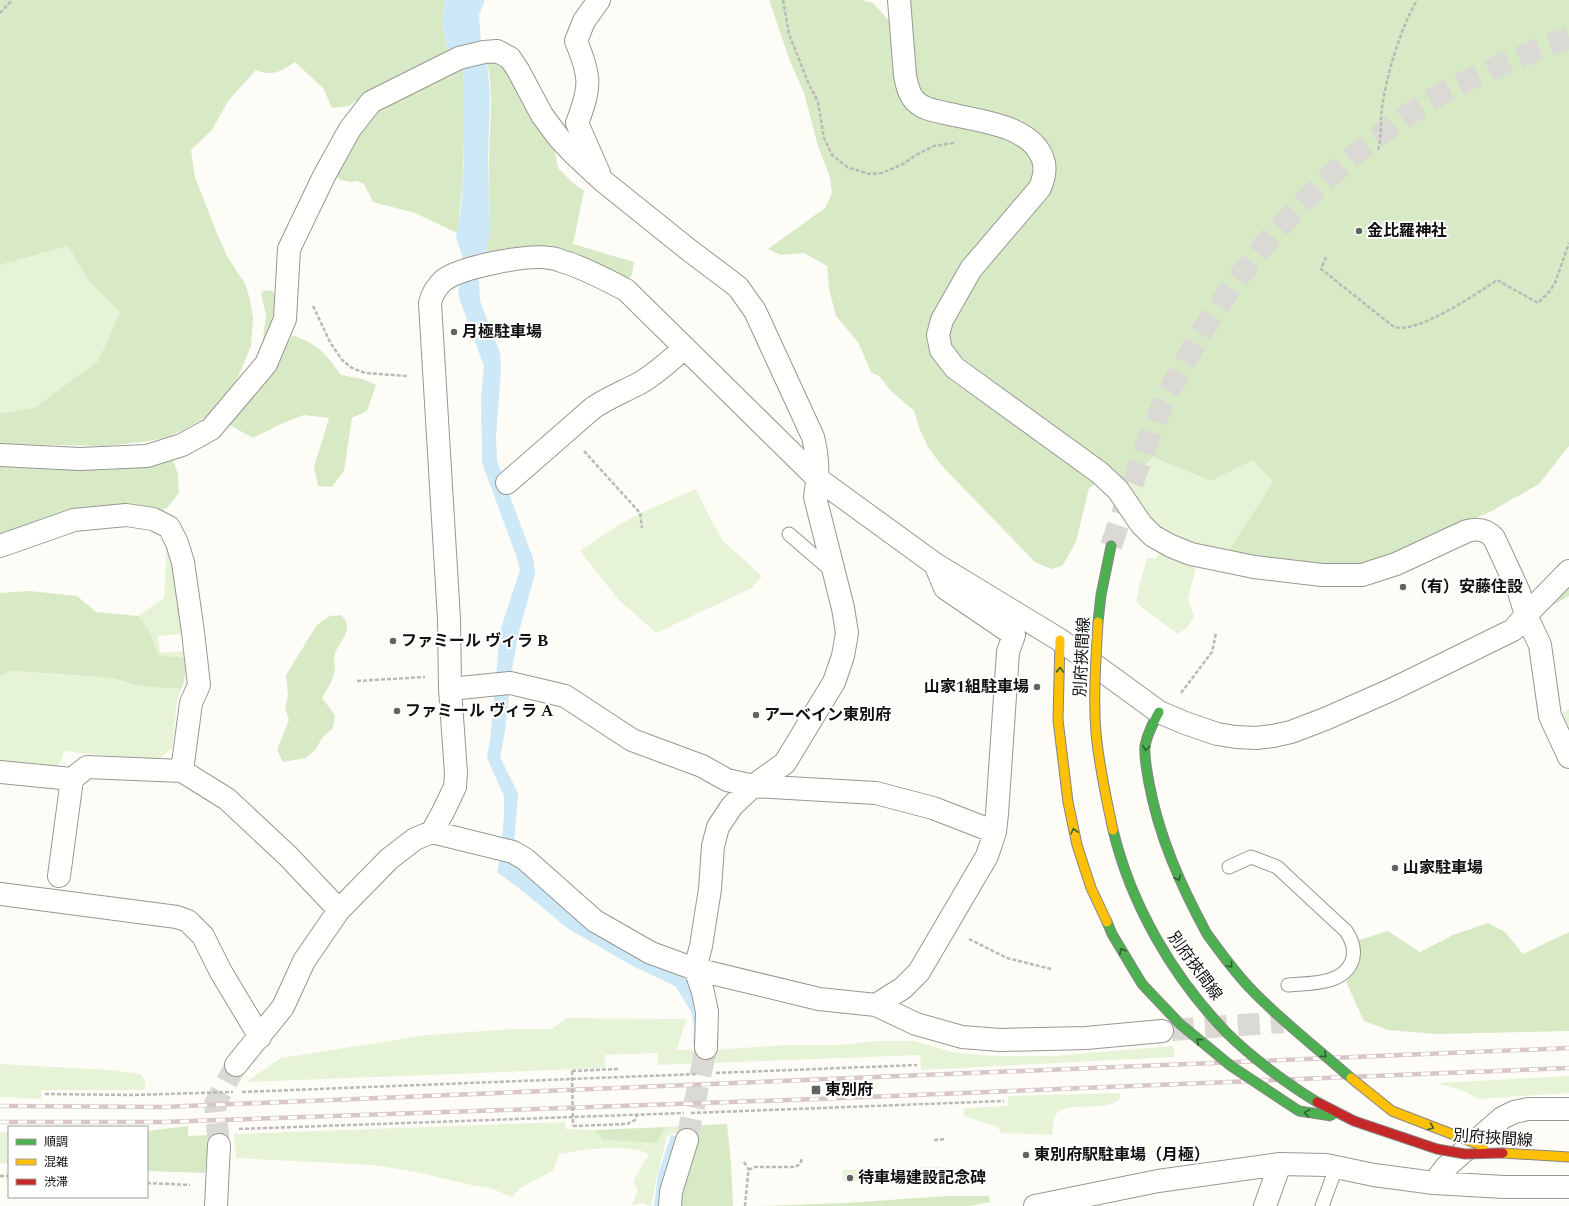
<svg xmlns="http://www.w3.org/2000/svg" width="1569" height="1206" font-family="Spectral,'Noto Sans JP',serif">
<style>
.green{fill:#e7f3d7}
.forest{fill:#d8eac5}
.water{fill:#cde8f7}
.lines{fill:none;stroke-linecap:round;stroke-linejoin:round}
.street-tunnel{stroke:#dad9d4;stroke-width:22;stroke-dasharray:22 11;stroke-linecap:butt}
.primary-tunnel{stroke:#dad9d4;stroke-width:22;stroke-dasharray:22 11;stroke-linecap:butt}
.lane-casing{stroke:#979795;stroke-width:15}
.street-casing{stroke:#979795;stroke-width:24}
.fast-casing{stroke:#858482;stroke-width:11}
.slow-casing{stroke:#858482;stroke-width:11}
.path{stroke:#b9b9b8;stroke-width:2.5;stroke-dasharray:4 2;stroke-linecap:butt}
.lane{stroke:#fffffe;stroke-width:13}
.street{stroke:#fffffe;stroke-width:22}
.fast{stroke:#4caf50;stroke-width:9}
.slow{stroke:#ffc107;stroke-width:9}
.rail-casing{stroke:#d9c6c7;stroke-width:4.5}
.rail{stroke:#fff;stroke-width:3;stroke-dasharray:9;stroke-linecap:butt}
.fast-bridge-casing{stroke:#858482;stroke-width:11;stroke-linecap:butt}
.slow-bridge-casing{stroke:#858482;stroke-width:11;stroke-linecap:butt}
.jam-bridge-casing{stroke:#858482;stroke-width:11;stroke-linecap:butt}
.path-bridge{stroke:#b9b9b8;stroke-width:2.5;stroke-dasharray:4 2;stroke-linecap:butt}
.fast-bridge{stroke:#4caf50;stroke-width:9}
.slow-bridge{stroke:#ffc107;stroke-width:9}
.jam-bridge{stroke:#c62828;stroke-width:9}
.oneway{stroke:#2e6030}
.poi-dot{fill:#646362;stroke:#fff;stroke-width:1.5}
.labels{text-anchor:middle;dominant-baseline:central;stroke-width:4;stroke-linejoin:round;paint-order:stroke}
.poi-label{font-size:16px;font-weight:bold;fill:#111;stroke:#fff;text-anchor:start}
.street-label{font-size:16px;fill:#111;stroke:#fff}
</style>
<rect width="100%" height="100%" fill="#fdfcf7"/>
<!-- green -->
<path class="green" d="M68,246L88,280L120,312L98,361L34,408L0,413V265Z
M1153,457L1211,481L1253,460L1273,482L1227,553L1188,544L1155,527L1125,485Z
M696,489L707,512L723,541L762,576L752,588L656,633L618,599L580,551L609,531L640,513Z
M167,542L173,559L181,634L158,636L160,653L183,651L184,658L159,655L149,630L138,616L164,598Z
M1160,549L1197,564L1188,599L1194,616L1188,627L1178,634L1142,608L1136,601L1139,587L1147,558L1156,559Z
M10,671L112,678L139,686L181,689L177,702L172,748L157,761L64,751C62,758 62,762 55,767L0,764V677Z
M1569,709V733L1560,714Z
M566,1018L686,1019L677,1050H714L786,1045H842L875,1041H915L952,1052L992,1056H1053L1172,1046L1175,1052L1174,1057L921,1070L920,1055L658,1065L657,1053L605,1055V1068L246,1082L281,1058L427,1035L514,1029H552Z
M0,1064L112,1070L140,1074L145,1080V1090H41V1099L0,1097Z
M1569,1076V1093L1478,1099L1466,1092L1437,1083Z
M1119,1093L1121,1097C1110,1115 1065,1098 1055,1116C1052,1121 1053,1130 1052,1135L1001,1133L998,1127L964,1116V1108L1008,1106V1096Z
M565,1122L566,1129L594,1130L603,1140L657,1143L666,1127L688,1126L692,1138L672,1133L667,1137L657,1176L651,1206L643,1203L632,1205L638,1190L633,1181L649,1154C624,1142 585,1150 559,1154L553,1170L519,1189L512,1197L488,1187L471,1185L416,1172L374,1165L236,1158L234,1134Z
M0,1132H9V1164L0,1163Z
M941,1167L942,1177L843,1181L842,1170Z"/>
<!-- forest -->
<path class="forest" d="M0,0H445L442,24L448,52L360,98L349,106L332,108L323,88L295,62C281,71 273,77 256,70L228,101L212,130L191,150L195,177L216,231L227,256L245,284L250,299L253,318L251,346L235,384L217,408L201,420L184,430L164,438L143,442L103,446L0,444V413L34,408L98,361L120,312L88,280L68,246L0,265Z
M769,0H862L873,3L893,25L896,78L899,95L906,108L915,115L1013,140L1034,159L1033,181L931,352L942,371L954,383L1098,483L1089,488L1076,542L1062,566L1051,569L1035,562L941,465L928,447L920,430L914,411L891,391L879,376L871,372L858,342L836,316L829,289L827,266L804,253L781,255L768,249L825,208L832,193L830,177L818,146L804,93L790,61Z
M910,0H1569V446L1539,484L1488,513L1463,523L1369,565L1343,567L1227,553L1273,482L1253,460L1211,481L1153,457L1125,485L1114,471L965,360C957,353 947,344 948,332C952,304 983,271 1000,250C1017,229 1033,208 1050,188C1052,182 1056,175 1056,170C1057,150 1034,131 1019,121L951,107L921,95L916,87Z
M489,59L506,68L554,146L558,168L573,183L584,191L573,244L634,262L632,275L627,280L519,250L486,252C492,221 488,189 489,158C489,127 495,89 486,60Z
M463,68C465,123 465,178 457,233L415,213L373,202L364,184L357,181L352,182L340,180L333,173L351,137L386,103Z
M264,290L273,291L278,300L272,331L260,363L266,315L261,294Z
M293,335C320,346 324,352 341,375L363,379L376,385L367,411L352,418L344,471L332,487L318,486L314,467L329,418L304,415L283,423L253,438L228,424L271,370Z
M173,460L178,474L179,493L168,507L161,511L148,507H102L0,535V466C57,470 117,475 173,460Z
M1569,583V596L1551,606H1544Z
M29,591L77,596L96,612L138,616L149,630L159,655L184,658C185,669 187,679 181,689L139,686L112,678L58,674L10,671L0,677V593Z
M341,615C357,629 337,642 334,657C334,662 336,668 334,673C333,681 326,690 322,698L335,715L333,728L322,738L316,749L306,758L283,762L277,750L289,720L285,708L288,695L286,675L317,625L330,616Z
M1488,923L1505,932L1523,954L1569,932V1031L1437,1034L1388,1030L1364,1021L1346,982C1359,966 1363,961 1359,940L1388,931L1420,952L1453,935Z
M727,1124L731,1162L733,1206H676L692,1138L688,1126Z
M188,1126V1136L207,1135V1155L205,1173L147,1171V1131Z
M666,1127L657,1143L603,1140L594,1130Z
M948,1196H989L990,1202L969,1206H759L844,1203Z"/>
<!-- water -->
<path class="water" d="M445,0H485L479,15L481,43L487,63L490,94L488,159L490,233L479,280L480,301L500,353L501,369L496,437L497,461L533,558L535,574L518,635L511,675L505,732L500,757L518,793L514,844L637,955L663,969L685,978L696,995L703,1047L693,1046L694,1026L691,1011L675,986L631,965L567,928L525,893L497,872L500,857L504,816V796L487,758L491,732L500,631L520,570L517,558L482,463L481,396L484,366L458,295L463,259L456,237L461,208L464,158L463,68L448,52L442,24Z
M671,1135L683,1137L664,1206H654L658,1175Z"/>
<g class="lines">
<!-- street-tunnel -->
<path class="street-tunnel" d="M1172,1030L1283,1022
M687,1140L706,1048
M219,1145L215,1104L236,1065"/>
<!-- primary-tunnel -->
<path class="primary-tunnel" d="M1111,546C1127,500 1142,453 1161,408C1166,396 1173,384 1179,373C1237,261 1329,160 1438,96C1480,72 1525,55 1569,37"/>
<defs>
<path id="lane" d="M789,534L833,572
M1229,867L1251,857L1277,867L1346,931C1352,940 1356,950 1352,961C1343,985 1310,983 1288,985
M1322,1206L1336,1168"/>
<path id="street" d="M899,0L905,75C907,87 910,100 922,106C928,110 937,111 945,113C974,120 1019,124 1037,148C1047,162 1046,173 1040,188L971,269L942,320L938,335L941,350L955,368L1100,473L1118,490L1141,524L1153,536L1171,546L1191,554L1254,567L1322,575H1362L1396,564L1467,531C1478,528 1486,529 1494,538L1519,592L1526,615L1540,645L1550,716L1569,757
M599,173L577,123C591,87 591,77 576,41L584,21L599,0
M0,455L80,459L147,456L182,445L211,429L266,364L285,319L289,249L324,176L350,129L371,102L459,58L484,52L497,51L510,58L518,70L542,115L559,138L574,154L603,181L689,250L738,287L755,311L813,437C818,457 819,476 815,497L843,608L847,633L843,656L834,682L785,763L753,786L732,806L718,827L713,846L710,889L701,946L695,969L703,992L707,1012L706,1048
M507,483L593,408C607,398 623,392 638,384C655,375 670,360 685,348
M0,546L74,520L126,515L153,519L169,527L177,543L183,562L193,632L199,685L191,703L182,771L227,799L288,856L339,910L304,961L283,1007L236,1065
M450,689L510,683L565,696L632,740L702,766L727,780L753,786L876,793L933,808L995,832
M0,772L72,779L87,767L182,771
M432,832L443,812L455,787L456,773L450,689L449,619L430,303C432,294 436,287 444,280C461,267 528,254 550,258C556,258 562,262 568,263C588,270 607,280 626,290L818,479L935,564L1060,640L1159,712L1185,723L1217,734L1236,737L1256,738L1273,736L1291,732L1325,719L1393,689L1513,630L1526,615L1569,571
M59,876L72,779
M0,894L177,917L188,921L203,936L221,972L260,1037
M339,910L389,859L415,839L432,832L513,852L525,859L595,921L651,953L695,969L819,999L876,1005L903,988L919,972L987,856L995,832L997,814L1008,652L1014,635L945,588L935,564
M876,1005L916,1024L962,1037L1000,1040L1086,1038L1162,1031
M1434,1183L1446,1167L1502,1118L1514,1112L1528,1109H1569
M216,1206L219,1145
M670,1206L671,1192L687,1140
M1035,1206L1158,1181L1280,1164L1326,1165L1374,1175L1434,1183L1504,1187H1569
M1265,1206L1280,1164"/>
<path id="fast" d="M1098,622L1101,595L1111,546
M1159,712C1153,723 1147,734 1145,746C1144,758 1147,771 1149,783C1159,837 1181,886 1207,934
M1107,922L1112,934L1142,984"/>
<path id="slow" d="M1060,640L1058,720L1068,802L1077,845L1091,888L1107,922
M1503,1153L1569,1157"/>
</defs>
<!-- lane casing -->
<use href="#lane" class="lane-casing"/>
<!-- street casing -->
<use href="#street" class="street-casing"/>
<!-- fast casing -->
<use href="#fast" class="fast-casing"/>
<!-- slow casing -->
<use href="#slow" class="slow-casing"/>
<!-- path -->
<path class="path" d="M783,0L789,34L808,82L818,102L824,138L832,155L847,167L869,174L882,173L903,164L916,155L934,146L954,143
M0,13L12,0
M1378,150C1382,136 1380,122 1382,108C1387,73 1400,30 1417,0
M1326,257L1321,269L1394,327C1418,334 1476,294 1497,280L1538,303L1549,292L1555,283L1569,243
M313,306L330,342L342,360L352,368L365,373L408,376
M584,451L640,513L642,528
M357,681L425,677
M1181,693L1212,652L1216,633
M969,939L1007,958L1051,969
M572,1071L620,1069
M716,1073L917,1065
M242,1092L697,1074
M45,1094L132,1095L233,1092
M691,1113L1004,1101
M573,1126L627,1124L635,1120L637,1114
M239,1129L684,1113
M934,1140L946,1139
M744,1162L749,1170
M0,1176H9
M147,1183L190,1185
M745,1206L748,1174L749,1170L754,1167H795L800,1164L802,1159"/>
<!-- lane -->
<use href="#lane" class="lane"/>
<!-- street -->
<use href="#street" class="street"/>
<!-- fast -->
<use href="#fast" class="fast"/>
<!-- slow -->
<use href="#slow" class="slow"/>
<defs>
<path id="rail" d="M0,1106L163,1107L1569,1048
M0,1122H164L817,1099L1569,1068"/>
</defs>
<!-- rail casing -->
<use href="#rail" class="rail-casing"/>
<!-- rail -->
<use href="#rail" class="rail"/>
<defs>
<path id="fast-bridge" d="M1113,830C1131,905 1173,977 1226,1032C1251,1057 1287,1084 1317,1102
M1207,934C1220,952 1233,970 1249,987C1280,1020 1317,1048 1351,1078
M1142,984L1180,1024L1231,1066L1299,1111L1332,1116"/>
<path id="slow-bridge" d="M1098,622C1096,659 1093,696 1096,733C1099,766 1106,798 1113,830
M1351,1078L1392,1111L1483,1146"/>
<path id="jam-bridge" d="M1317,1102L1354,1121L1437,1149L1465,1154L1503,1153"/>
</defs>
<!-- fast-bridge casing -->
<use href="#fast-bridge" class="fast-bridge-casing"/>
<!-- slow-bridge casing -->
<use href="#slow-bridge" class="slow-bridge-casing"/>
<!-- jam-bridge casing -->
<use href="#jam-bridge" class="jam-bridge-casing"/>
<!-- path-bridge -->
<path class="path-bridge" d="M572,1071L573,1126"/>
<!-- fast-bridge -->
<use href="#fast-bridge" class="fast-bridge"/>
<!-- slow-bridge -->
<use href="#slow-bridge" class="slow-bridge"/>
<!-- jam-bridge -->
<use href="#jam-bridge" class="jam-bridge"/>
</g>
<!-- one-way arrows -->
<defs><path id="oneway-chevron" d="M-2-3.5L2.5 0L-2 3.5" fill="none" stroke-width="1.6" stroke-linecap="round" stroke-linejoin="round"/></defs>
<g class="oneway">
<use href="#oneway-chevron" transform="translate(1060 670) rotate(-88)"/>
<use href="#oneway-chevron" transform="translate(1146 748) rotate(97)"/>
<use href="#oneway-chevron" transform="translate(1074 831) rotate(-103)"/>
<use href="#oneway-chevron" transform="translate(1178 878) rotate(65)"/>
<use href="#oneway-chevron" transform="translate(1122 951) rotate(-120)"/>
<use href="#oneway-chevron" transform="translate(1230 965) rotate(50)"/>
<use href="#oneway-chevron" transform="translate(1199 1041) rotate(-140)"/>
<use href="#oneway-chevron" transform="translate(1324 1055) rotate(42)"/>
<use href="#oneway-chevron" transform="translate(1307 1113) rotate(-172)"/>
<use href="#oneway-chevron" transform="translate(1431 1127) rotate(22)"/>
</g>
<!-- markers -->
<g class="poi-dot">
<circle cx="1359" cy="231" r="4"/>
<circle cx="454" cy="332" r="4"/>
<circle cx="1403" cy="587" r="4"/>
<circle cx="393" cy="641" r="4"/>
<circle cx="1037" cy="687" r="4"/>
<circle cx="397" cy="711" r="4"/>
<circle cx="756" cy="715" r="4"/>
<circle cx="1395" cy="868" r="4"/>
<rect x="811" y="1085" width="10" height="10" rx="2"/>
<circle cx="1026" cy="1155" r="4"/>
<circle cx="850" cy="1178" r="4"/>
</g>
<g class="labels">
<!-- poi labels -->
<g class="poi-label">
<text x="1367" y="231">金比羅神社</text>
<text x="462" y="332">月極駐車場</text>
<text x="1411" y="587">（有）安藤住設</text>
<text x="401" y="641">ファミール ヴィラ B</text>
<text x="1029" y="687" text-anchor="end">山家1組駐車場</text>
<text x="405" y="711">ファミール ヴィラ A</text>
<text x="764" y="715">アーベイン東別府</text>
<text x="1403" y="868">山家駐車場</text>
<text x="825" y="1090">東別府</text>
<text x="1034" y="1155">東別府駅駐車場（月極）</text>
<text x="858" y="1178">待車場建設記念碑</text>
</g>
<!-- street labels -->
<g class="street-label">
<text transform="translate(1082 657) rotate(-87)">別府挾間線</text>
<text transform="translate(1195 966) rotate(54)">別府挾間線</text>
<text transform="translate(1493 1138) rotate(4)">別府挾間線</text>
</g>
</g>
<!-- legend -->
<rect x="8" y="1126" width="140" height="72" fill="#ffffff" stroke="#a0a0a0"/>
<rect x="16" y="1139" width="20" height="6" fill="#4caf50" stroke="#a0a0a0"/>
<text x="44" y="1146" font-size="12" fill="#111111">順調</text>
<rect x="16" y="1159" width="20" height="6" fill="#ffc107" stroke="#a0a0a0"/>
<text x="44" y="1166" font-size="12" fill="#111111">混雑</text>
<rect x="16" y="1179" width="20" height="6" fill="#c62828" stroke="#a0a0a0"/>
<text x="44" y="1186" font-size="12" fill="#111111">渋滞</text>
</svg>
